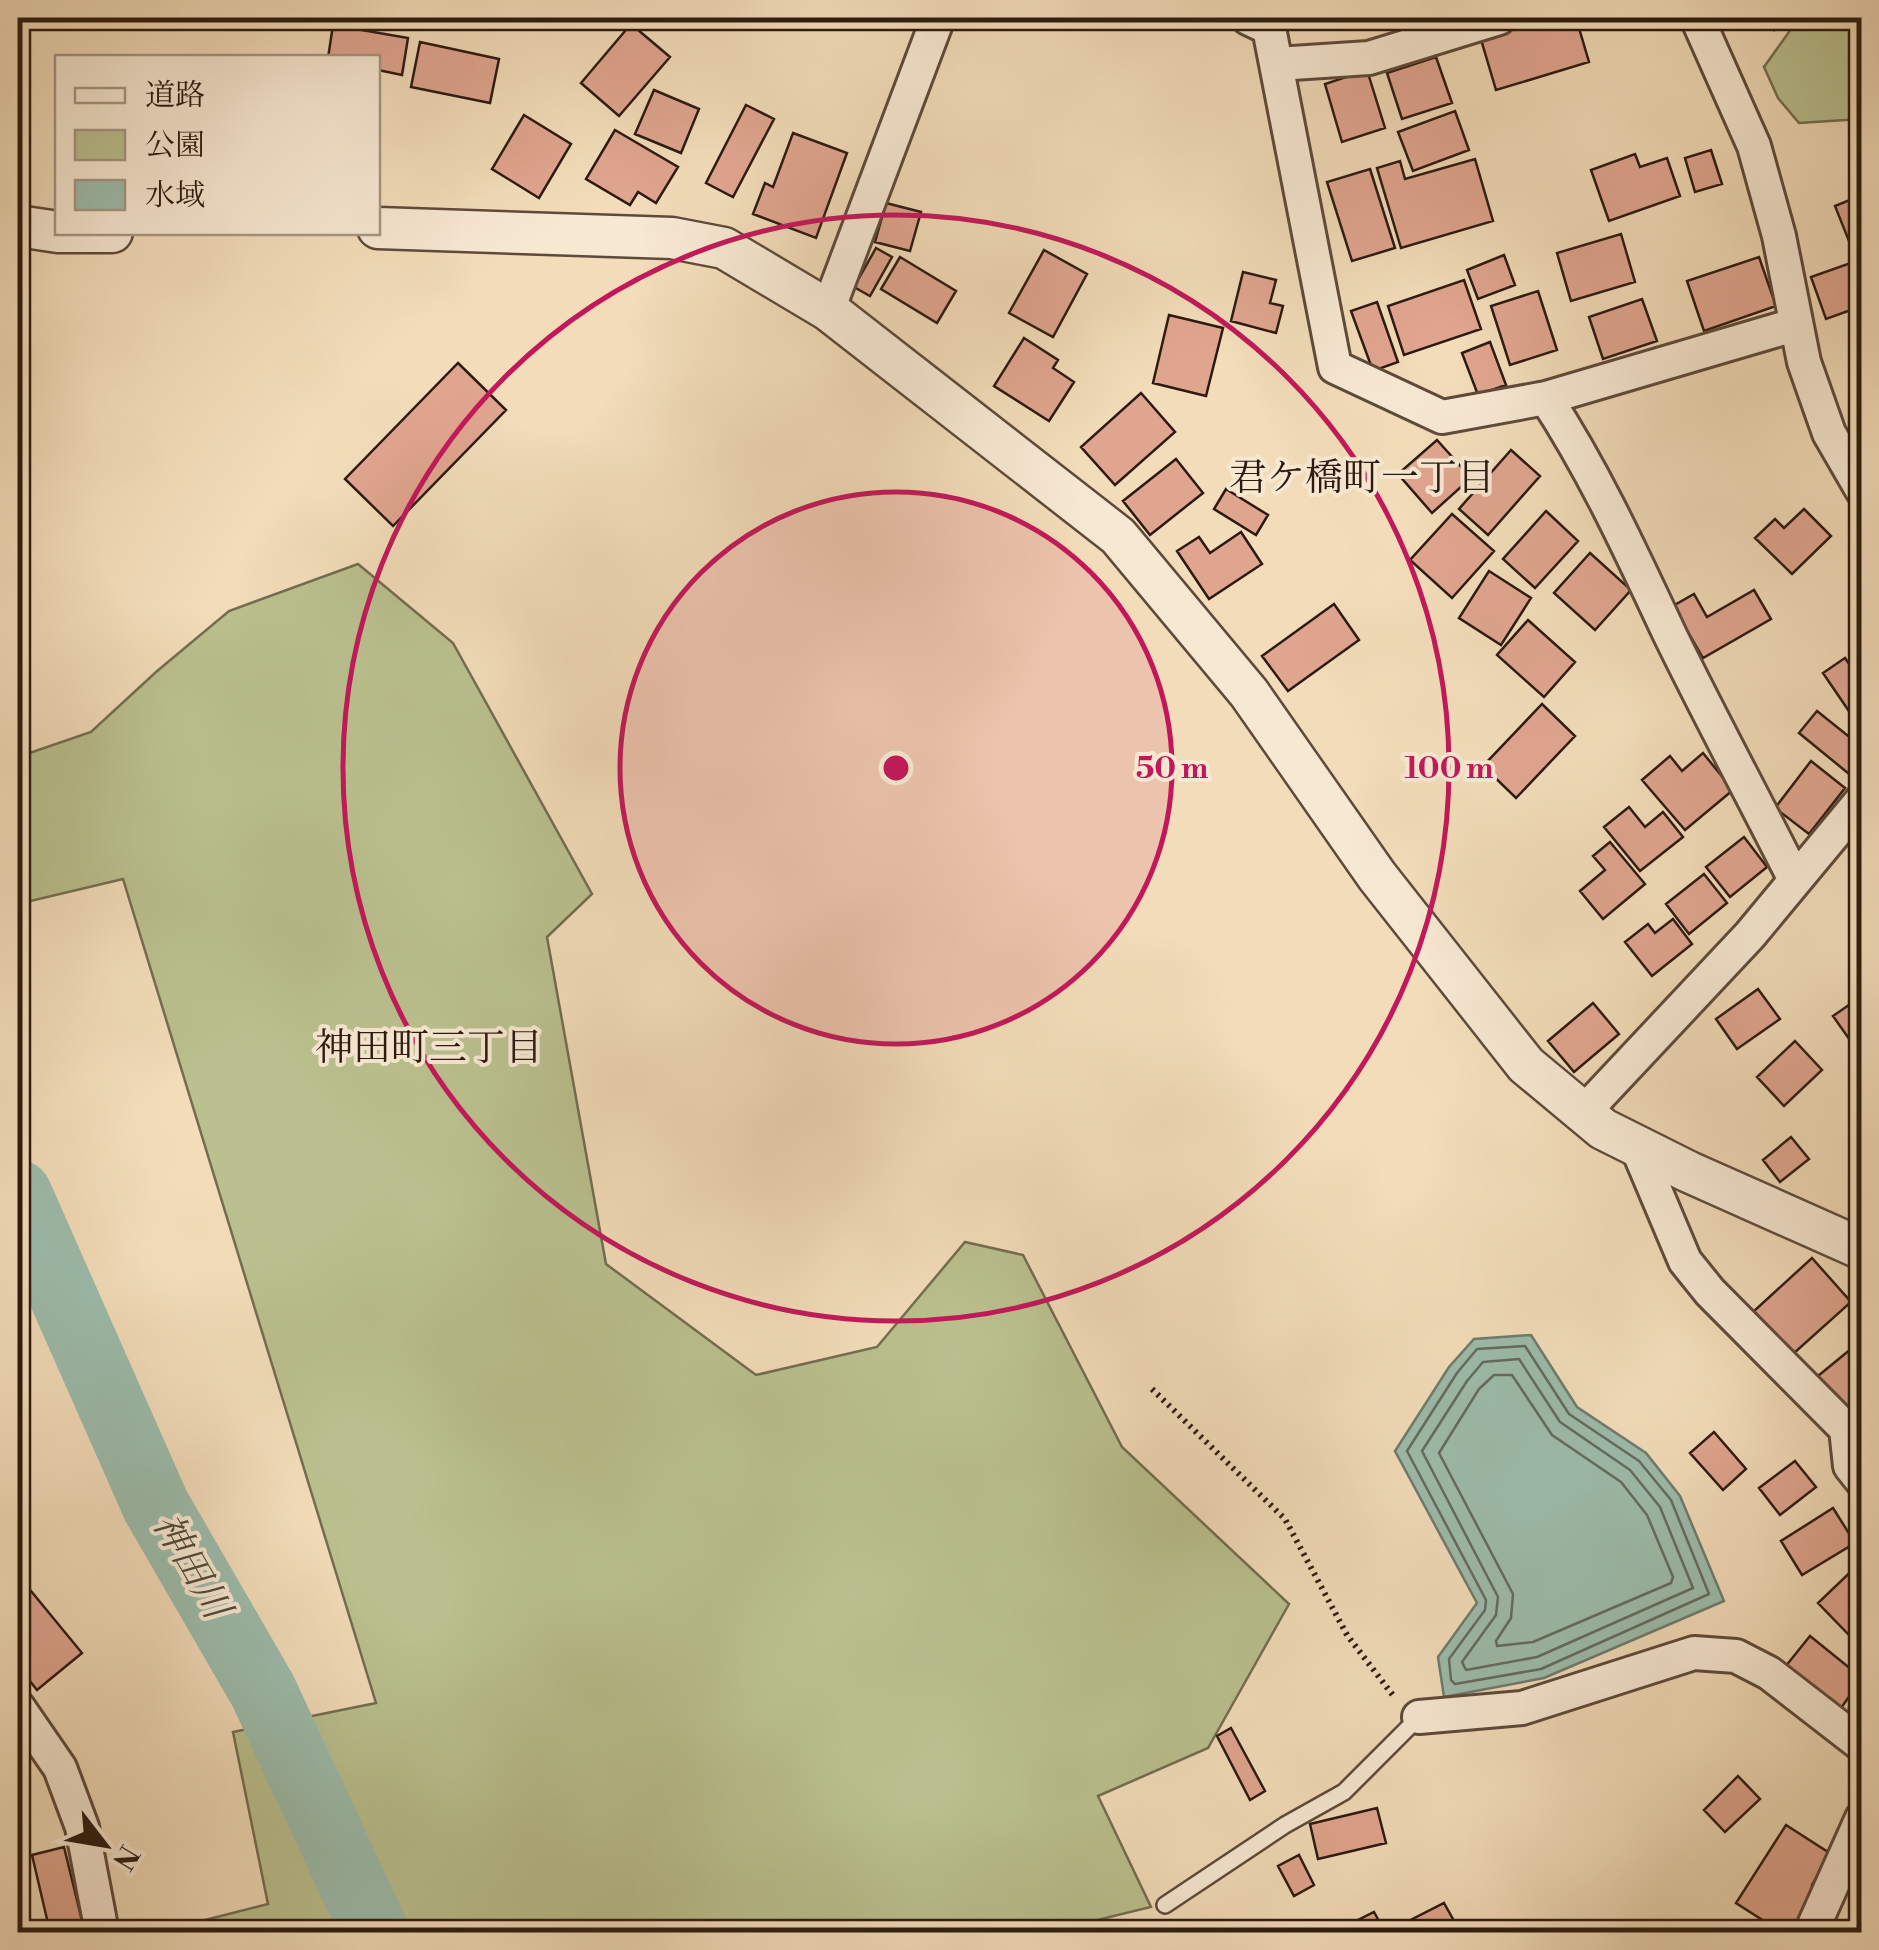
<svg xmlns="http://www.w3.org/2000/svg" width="1879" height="1950" font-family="'Libre Bodoni','Noto Serif JP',serif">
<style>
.green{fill:#bac08f;stroke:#736d50;stroke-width:2.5}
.water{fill:#9cbcab;stroke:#6f7b6d;stroke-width:2.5}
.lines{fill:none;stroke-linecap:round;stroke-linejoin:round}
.shore{stroke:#646b5e;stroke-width:2.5}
.river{stroke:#9cbcab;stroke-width:68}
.building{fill:#e0a58f;stroke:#2c1a10;stroke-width:2.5}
.service-casing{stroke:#5e4a3a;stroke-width:20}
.minor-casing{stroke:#5e4a3a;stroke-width:38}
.tertiary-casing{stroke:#5e4a3a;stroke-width:45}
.path{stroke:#2c1a10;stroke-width:6;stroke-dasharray:2.5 5;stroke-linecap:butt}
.service{stroke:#f7e8d2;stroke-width:15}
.minor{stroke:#f7e8d2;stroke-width:32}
.tertiary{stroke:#f7e8d2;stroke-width:40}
.ring{fill:none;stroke:#c2185b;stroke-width:5}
.labels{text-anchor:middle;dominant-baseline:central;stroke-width:8;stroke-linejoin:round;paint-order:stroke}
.neighbourhood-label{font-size:38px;fill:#2c1a10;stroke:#f7e8d2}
.water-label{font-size:38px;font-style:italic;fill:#4e4b3e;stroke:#f7e8d2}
.centre{fill:#c2185b;stroke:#f7e8d2;stroke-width:5}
.ring-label{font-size:30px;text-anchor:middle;font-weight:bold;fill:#c2185b;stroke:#f7e8d2;stroke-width:8;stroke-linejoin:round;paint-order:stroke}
</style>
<rect width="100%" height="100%" fill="#f2dcb9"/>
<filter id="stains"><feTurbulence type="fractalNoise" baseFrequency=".002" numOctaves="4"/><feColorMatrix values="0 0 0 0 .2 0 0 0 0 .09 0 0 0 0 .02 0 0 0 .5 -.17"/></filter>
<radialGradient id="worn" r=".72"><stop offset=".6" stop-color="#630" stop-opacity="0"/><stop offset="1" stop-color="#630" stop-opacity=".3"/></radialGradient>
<!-- green -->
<path class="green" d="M1799,18H1861V119L1799,123L1778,98L1764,67Z
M358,564L453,643L592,894L547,937L606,1264L756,1375L877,1347L965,1242L1023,1255L1122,1447L1289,1604L1208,1748L1098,1796L1151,1907L1048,1932H205V1920L268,1904L233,1732L376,1703L123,879L18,904V757L91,732L156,672L229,611Z"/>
<!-- water -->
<path class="water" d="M1531,1335L1577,1407L1646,1453L1680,1496L1724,1601L1544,1678L1444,1697L1438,1657L1477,1603L1395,1451L1449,1367L1474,1339Z"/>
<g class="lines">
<!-- shore -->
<path class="shore" d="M1525,1346L1569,1414L1639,1461L1671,1500L1709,1594L1541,1669L1455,1684L1451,1680L1449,1659L1485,1610L1486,1600L1407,1451L1457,1373L1477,1349Z
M1519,1359L1560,1422L1630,1470L1660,1507L1693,1588L1537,1657L1466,1670L1462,1662L1496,1615L1498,1597L1422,1451L1467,1381L1483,1362Z
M1494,1375H1512L1552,1435L1621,1482L1647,1515L1673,1577L1671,1583L1533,1642L1497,1646L1496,1641L1511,1618L1513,1594L1439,1453L1479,1389Z"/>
<!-- river -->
<path class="river" d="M18,1194L156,1506L263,1691L375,1932"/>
</g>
<!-- building -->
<path class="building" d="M1541,18H1576L1589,62L1496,90L1480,36Z
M1756,18H1782L1774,30Z
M631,24L670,57L619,116L581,83Z
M333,25L408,38L402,75L378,70V58H328Z
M420,42L499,59L490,103L411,87Z
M1436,57L1452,103L1402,119L1387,73Z
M1367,70L1385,128L1342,142L1325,84Z
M654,90L699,109L681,153L635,134Z
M746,105L774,119L733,197L706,183Z
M1455,111L1469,150L1413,171L1398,132Z
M524,115L571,144L539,198L492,169Z
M615,130L678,167L656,203L638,192L630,205L586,179Z
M793,133L847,153L816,238L753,214L765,183L773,187Z
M1711,150L1722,184L1695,192L1685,158Z
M1635,154L1640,167L1667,158L1680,196L1609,221L1591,170Z
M1475,159L1493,221L1401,248L1377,168L1400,161L1405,179Z
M1370,169L1395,248L1352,261L1327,182Z
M1862,195V253L1855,256L1835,206Z
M886,203L921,212L910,251L875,242Z
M1621,234L1635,282L1571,301L1557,253Z
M876,248L892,257L870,296L854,287Z
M1044,250L1087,274L1053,337L1009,313Z
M1504,255L1515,285L1478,299L1467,270Z
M900,257L956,291L937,323L881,289Z
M1759,257L1776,306L1704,331L1687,281Z
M1862,259V306L1826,319L1811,277Z
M1243,272L1276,280L1270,303L1283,306L1276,333L1231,321Z
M1464,280L1481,329L1404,355L1388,306Z
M1538,291L1557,350L1510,365L1491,306Z
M1642,299L1657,341L1603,359L1589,317Z
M1377,302L1398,362L1373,371L1351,311Z
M1169,315L1223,328L1206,396L1153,383Z
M1024,338L1058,360L1053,368L1074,382L1049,421L994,386Z
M1490,342L1506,385L1478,395L1462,353Z
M458,363L506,410L393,526L345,479Z
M1141,393L1175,432L1115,485L1081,447Z
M1437,440L1471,478L1432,513L1398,474Z
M1511,450L1540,476L1488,535L1459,509Z
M1176,459L1203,493L1150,535L1123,501Z
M1226,489L1268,515L1256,535L1214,509Z
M1804,509L1831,536L1792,574L1755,538L1775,519L1784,528Z
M1546,511L1578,541L1535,588L1503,559Z
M1452,514L1494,551L1452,598L1410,560Z
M1241,532L1262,564L1209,599L1177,551L1199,537L1210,553Z
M1590,553L1631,590L1595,630L1554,593Z
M1489,571L1531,598L1501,645L1459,618Z
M1754,590L1771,619L1703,658L1673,606L1694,594L1707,617Z
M1334,604L1359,640L1288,691L1262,656Z
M1528,620L1575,662L1544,697L1497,655Z
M1845,658L1862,683V716L1855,720L1823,673Z
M1542,704L1575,736L1516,798L1483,766Z
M1817,711L1862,747V769L1854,778L1799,733Z
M1703,753L1733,790L1685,830L1642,780L1670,756L1682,771Z
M1811,761L1845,788L1809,834L1775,808Z
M1629,807L1645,827L1663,812L1683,837L1640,871L1604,827Z
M1744,837L1767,867L1730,897L1706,867Z
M1610,842L1645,884L1603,919L1580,891L1605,870L1593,856Z
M1704,874L1727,903L1689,934L1666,904Z
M1673,919L1692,944L1652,976L1625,942L1648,924L1655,933Z
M1758,989L1780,1019L1737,1049L1716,1019Z
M1862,996V1051L1859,1053L1833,1016Z
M1593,1003L1619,1034L1574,1072L1548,1041Z
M1795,1041L1822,1070L1784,1106L1757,1077Z
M1791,1137L1809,1159L1780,1182L1763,1160Z
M1812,1258L1851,1302L1793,1354L1754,1311Z
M1862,1340V1422L1859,1424L1818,1376Z
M1714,1432L1746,1469L1723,1490L1690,1453Z
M1795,1461L1816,1487L1780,1515L1759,1488Z
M1833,1508L1855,1543L1802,1575L1781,1541Z
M1862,1561V1625L1850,1636L1818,1603Z
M31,1591L82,1653L37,1690L18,1666V1602Z
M1810,1636L1862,1678L1839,1711L1785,1667Z
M1862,1693V1719L1849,1708Z
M1231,1728L1265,1791L1250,1800L1217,1736Z
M1738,1776L1760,1799L1725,1832L1704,1810Z
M1377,1808L1386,1843L1318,1859L1310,1824Z
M1786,1825L1831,1854L1812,1885L1821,1891L1794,1932L1784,1928L1781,1932L1736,1903Z
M64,1847L84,1929L50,1932L32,1855Z
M1299,1855L1314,1885L1294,1896L1278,1866Z
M1444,1903L1458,1928L1450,1932H1387Z
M1374,1912L1385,1932H1334Z"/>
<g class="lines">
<defs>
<path id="service" d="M1165,1905L1285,1825L1344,1792L1419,1717"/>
<path id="minor" d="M1248,18L1269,28L1335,367L1442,417L1546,398L1794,325
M1697,18L1754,146L1779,236L1804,362L1829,433L1862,490
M1277,64L1369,58L1499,18
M828,310L938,18
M1546,398C1595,473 1632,554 1670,635C1710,717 1754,798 1795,880
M1582,1114L1750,935L1862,800
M1636,1145L1685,1261L1710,1292L1846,1429L1850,1466L1862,1481
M18,1707L60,1768L82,1827L102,1932
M1419,1717L1522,1708L1694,1653L1736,1656L1769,1673L1862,1745
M1811,1932L1862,1818"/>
<path id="tertiary" d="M18,226L58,232
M378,228L672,238L724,248L828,310L1118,536L1249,693L1377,876L1526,1065L1603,1129L1689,1172L1862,1249
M61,232H112"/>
</defs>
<!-- service casing -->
<use href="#service" class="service-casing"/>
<!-- minor casing -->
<use href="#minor" class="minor-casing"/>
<!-- tertiary casing -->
<use href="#tertiary" class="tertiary-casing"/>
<!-- path -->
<path class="path" d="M1152,1389L1285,1519L1347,1635L1395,1698"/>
<!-- service -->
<use href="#service" class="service"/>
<!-- minor -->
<use href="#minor" class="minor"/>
<!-- tertiary -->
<use href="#tertiary" class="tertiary"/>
</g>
<!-- distance rings -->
<circle cx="896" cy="768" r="276" fill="#c2185b" fill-opacity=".12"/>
<g class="ring">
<circle cx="896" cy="768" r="276"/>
<circle cx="896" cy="768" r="553"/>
</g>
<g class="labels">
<!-- neighbourhood labels -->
<g class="neighbourhood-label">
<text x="1362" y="478">君ケ橋町一丁目</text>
<text x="429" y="1048">神田町三丁目</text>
</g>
<!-- water labels -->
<g class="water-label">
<text transform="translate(191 1566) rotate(60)">神田川</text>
</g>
</g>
<circle cx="896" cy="768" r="15" class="centre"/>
<g class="ring-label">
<text x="1172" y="778">50 m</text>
<text x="1449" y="778">100 m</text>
</g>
<!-- margin -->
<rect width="1879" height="1950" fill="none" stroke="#f2dcb9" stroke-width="60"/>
<rect x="20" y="20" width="1839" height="1910" fill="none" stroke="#2c1a10" stroke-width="5"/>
<rect x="30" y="30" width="1819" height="1890" fill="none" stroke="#2c1a10" stroke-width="2.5"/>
<!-- legend -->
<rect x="55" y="55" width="325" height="180" fill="#f7e8d2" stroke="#a69684" stroke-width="2.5"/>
<rect x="75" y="88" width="50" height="15" fill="#f7e8d2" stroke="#a69684" stroke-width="2.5"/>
<text x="145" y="105" font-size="30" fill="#2c1a10">道路</text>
<rect x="75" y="130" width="50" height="30" fill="#bac08f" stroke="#a69684" stroke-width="2.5"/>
<text x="145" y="155" font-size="30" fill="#2c1a10">公園</text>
<rect x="75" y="180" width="50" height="30" fill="#9cbcab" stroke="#a69684" stroke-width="2.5"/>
<text x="145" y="205" font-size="30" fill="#2c1a10">水域</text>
<!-- north arrow -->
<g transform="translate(105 1845) rotate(121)" stroke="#f7e8d2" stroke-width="8" paint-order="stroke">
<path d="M0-8L18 38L0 25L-18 38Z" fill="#2c1a10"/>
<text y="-15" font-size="28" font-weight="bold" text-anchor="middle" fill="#2c1a10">N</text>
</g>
<rect width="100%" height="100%" filter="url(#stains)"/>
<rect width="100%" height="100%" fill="url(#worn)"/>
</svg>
